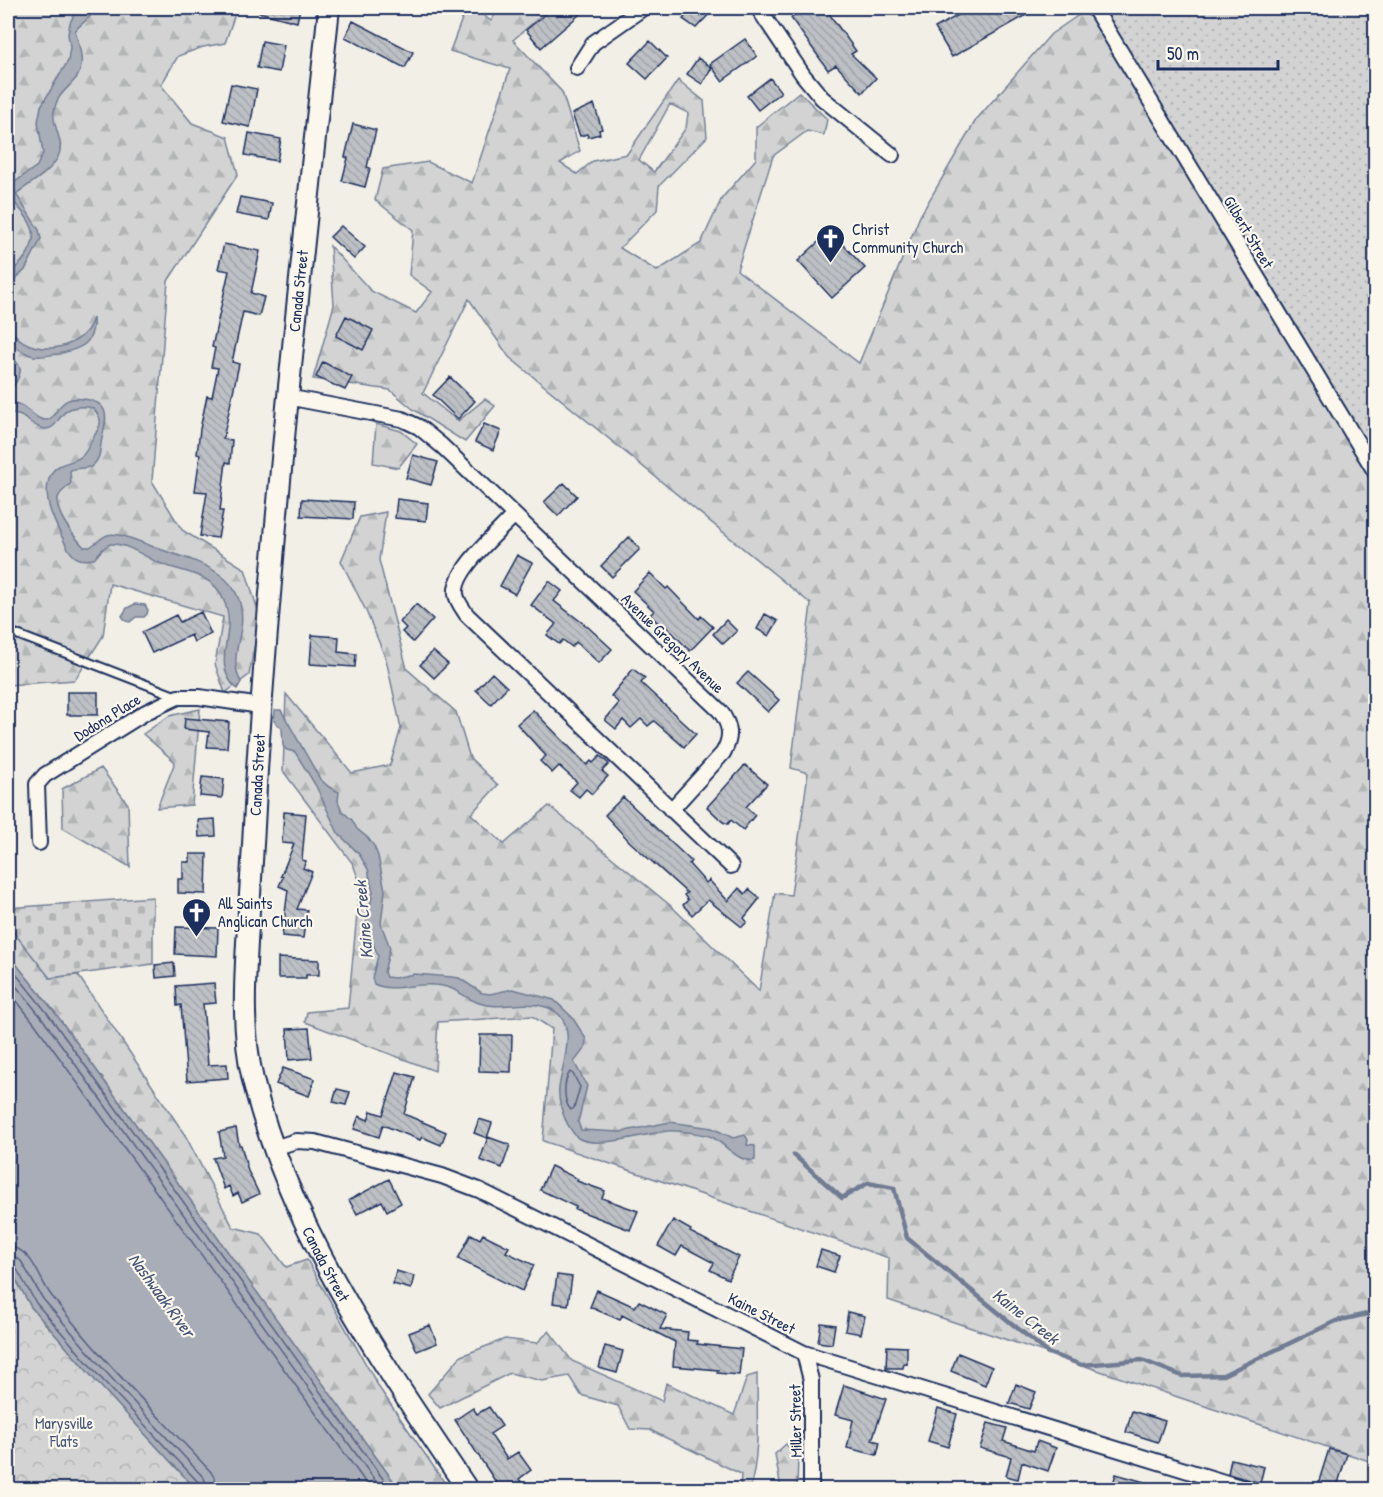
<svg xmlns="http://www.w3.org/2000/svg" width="1383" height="1497" font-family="'Patrick Hand',sans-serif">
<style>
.grass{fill:url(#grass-dots);stroke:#768198;stroke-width:1.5}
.forest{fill:url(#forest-firs);stroke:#768198;stroke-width:1.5;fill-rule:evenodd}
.cemetery{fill:url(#cemetery-stones);stroke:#768198;stroke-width:1.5}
.park{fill:url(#park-crowns);stroke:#768198;stroke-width:1.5}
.water{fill:#a9adb7;stroke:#707b93;stroke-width:1.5}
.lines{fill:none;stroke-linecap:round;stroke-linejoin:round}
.shore{stroke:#546182;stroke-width:1.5}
.stream{stroke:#707b93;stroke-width:4.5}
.building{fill:url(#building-back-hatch);stroke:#1b2f5e;stroke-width:1.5}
.lane-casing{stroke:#1b2f5e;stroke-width:11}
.street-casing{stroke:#1b2f5e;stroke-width:18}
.secondary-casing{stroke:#1b2f5e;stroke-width:24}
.lane{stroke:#fbf7ec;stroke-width:7}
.street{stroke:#fbf7ec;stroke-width:14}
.secondary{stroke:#fbf7ec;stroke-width:20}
.labels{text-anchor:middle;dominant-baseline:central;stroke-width:4.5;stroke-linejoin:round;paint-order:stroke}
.poi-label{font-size:16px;fill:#1b2f5e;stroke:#fbf7ec;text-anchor:start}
.street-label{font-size:16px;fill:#1b2f5e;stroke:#fbf7ec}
.park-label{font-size:16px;fill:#49587b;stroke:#fbf7ec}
.water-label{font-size:18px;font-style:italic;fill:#465579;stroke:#fbf7ec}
</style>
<defs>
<pattern id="grass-dots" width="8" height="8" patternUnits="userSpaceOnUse" patternTransform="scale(1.5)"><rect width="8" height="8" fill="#d2d3d2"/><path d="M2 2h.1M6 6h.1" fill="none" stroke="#b4b5b7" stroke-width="1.8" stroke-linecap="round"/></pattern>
<pattern id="forest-firs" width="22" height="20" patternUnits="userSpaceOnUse" patternTransform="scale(1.5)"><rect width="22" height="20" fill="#d2d3d2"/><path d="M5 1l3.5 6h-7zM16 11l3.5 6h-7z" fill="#b4b5b7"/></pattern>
<pattern id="cemetery-stones" width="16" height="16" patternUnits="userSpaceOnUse" patternTransform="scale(1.5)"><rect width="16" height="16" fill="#d2d3d2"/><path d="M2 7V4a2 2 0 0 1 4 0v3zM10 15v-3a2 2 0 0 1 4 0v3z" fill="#b4b5b7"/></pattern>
<pattern id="park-crowns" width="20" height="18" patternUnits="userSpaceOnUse" patternTransform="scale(1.5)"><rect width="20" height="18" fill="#d2d3d2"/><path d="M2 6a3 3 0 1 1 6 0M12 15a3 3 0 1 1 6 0" fill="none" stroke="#b4b5b7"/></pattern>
<pattern id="building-back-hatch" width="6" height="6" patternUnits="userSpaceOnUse" patternTransform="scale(1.5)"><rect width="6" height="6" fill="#bdc0c4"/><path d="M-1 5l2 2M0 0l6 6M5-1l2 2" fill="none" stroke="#a2a5ab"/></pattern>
</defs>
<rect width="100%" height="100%" fill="#f2efe6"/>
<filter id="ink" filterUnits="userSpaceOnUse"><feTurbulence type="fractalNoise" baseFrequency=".0167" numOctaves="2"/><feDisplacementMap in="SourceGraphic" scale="12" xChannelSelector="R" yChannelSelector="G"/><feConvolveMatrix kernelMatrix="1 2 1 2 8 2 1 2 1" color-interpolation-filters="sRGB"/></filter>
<g filter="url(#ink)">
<!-- grass -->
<path class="grass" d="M1120,8H1375V473L1102,20Z"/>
<!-- forest -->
<path class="forest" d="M8,8H237L225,43L203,47L178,56L161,85L192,123L228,137L238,174L168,281L152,481L182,530L245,569L260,617L249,675L225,693L215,664L223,617L110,584L103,636L75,680L8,685Z
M466,8H474L491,21L499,8H550L513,40L562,92L580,151L560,163L577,174L593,161L627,154L678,80L704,101L707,137L659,186L657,210L620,248L657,271L701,243L722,198L756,159V127L799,92L827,119L824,135L807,131L773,156L737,270L859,363L920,216L976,120L1051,34L1089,8L1375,473V1463L888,1300L889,1258L543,1141L552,1029L532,1016L438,1022L435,1071L305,1022L307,1012L348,1008L360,883L353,864L283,771L286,694L352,773L390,765L401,728L386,659L366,611L341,561L360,517L386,512L379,560L407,669L456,712L470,758L498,785L471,814L504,844L549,806L671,906L759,991L775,893L791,895L808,773L791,768L811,604L509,357L469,299L423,393L458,421L485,399L495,406L465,442L414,410L390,390L313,379L334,305L330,246L371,291L416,313L432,292L409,275L413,230L375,200L383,169L428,162L472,183L510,69L450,51ZM670,104L688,113L686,128L654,172L639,160Z
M376,424L401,431L417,444L398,468L373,463Z
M200,709L192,805L157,808L175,762L143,734L169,716Z
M101,768L128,804L130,867L63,828L62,789Z
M8,925L50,978L78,975L185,1135L233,1227L261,1234L286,1267L307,1260L380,1389L449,1489H399L53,1010L8,954Z
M549,1331L572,1361L662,1401L666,1383L734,1415L747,1377L757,1374C757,1412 760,1453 750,1489H740L741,1474L650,1430L630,1429L618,1406L581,1395L569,1376L542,1381L510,1373L440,1408L428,1394L461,1356L505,1339L537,1343Z
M786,1444L798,1456L797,1489H781L775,1454Z"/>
<!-- cemetery -->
<path class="cemetery" d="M153,897V964L50,978L8,925V908Z"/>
<!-- park -->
<path class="park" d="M8,1265L31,1307L95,1380L196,1489H8Z"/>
<!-- water -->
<path class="water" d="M77,8H95C93,17 81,23 75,31C79,45 86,64 77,77C67,90 57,94 54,111C51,126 66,141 58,157C50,173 30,183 16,194L39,230L41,239L25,270L8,286V274C21,265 36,248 33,231C30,219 19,208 11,199H8V187L37,166L43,153L38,122L41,106L68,61L70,47L68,34L70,23Z
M93,318C95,345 80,349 58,354C50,355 42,357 34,356C24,354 16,347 8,342C5,366 37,358 8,393V381L12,373L11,366L8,360V321C18,360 83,355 93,318Z
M8,397L10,401C14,403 19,404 22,406C29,410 38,421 47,420C59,418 55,395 84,399C111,403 107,418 102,438C99,450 102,458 91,467L73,469L70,471L71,483C67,489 60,491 58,498C54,512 74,537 84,547H90C105,537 104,531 124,536C139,541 153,547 168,552C206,564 248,578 241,628C238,646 231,665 241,682L237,689C208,662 240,631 223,599C220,591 213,583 205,579C190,571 172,569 157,562C144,556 126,543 111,544C104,545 98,555 94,559C78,562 72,557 65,543C55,523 40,497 51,474C58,461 73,464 82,456C87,451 89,445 92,440C99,426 106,423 93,408C55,401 63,428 46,429C36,429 29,420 21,416C17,414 12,414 8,412Z
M135,604L145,605L148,610L147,614L144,617H136L130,622L126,621L122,616L127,608Z
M275,710H281L320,779L329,787L339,792L338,801L342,811L352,820L357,829L368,838L374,846L378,856L385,890L381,924L390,948L384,972L386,977L394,978L414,974L452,977L459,978L482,993L490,994L513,989L554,1000L572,1017L586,1039L585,1048L574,1062L587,1086L578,1122L581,1130L620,1132L670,1122L712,1128L733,1138L745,1135L748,1140L747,1145L755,1146V1160C740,1164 725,1144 712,1137C705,1134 676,1130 668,1131C646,1133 597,1150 578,1138C573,1134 570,1128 567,1123C562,1113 558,1099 559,1088C562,1064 580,1023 551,1009C528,998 501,1011 479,1003C460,996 457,986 433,985C413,983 393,993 374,984L372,978L378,956L366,925L373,892L368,869L359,854L338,833L316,786L295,752L287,750L283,746L282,728L274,721Z
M8,954L53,1010L399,1489H196L95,1380L31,1307L8,1265Z"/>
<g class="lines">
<!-- shore -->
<path class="shore" d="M8,964L48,1014L391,1490
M8,976L42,1018L382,1490
M8,990L35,1024L371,1490
M570,1072L573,1074L580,1087L574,1108L571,1110C563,1102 563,1081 570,1072Z
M8,1247C33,1248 38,1278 51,1295C99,1358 157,1414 211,1472L216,1481L217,1490
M8,1256L15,1257L21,1261L43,1299L105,1371L204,1478L208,1490
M8,1263L15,1266L36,1303L99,1376L199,1483L200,1490"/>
<!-- stream -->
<path class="stream" d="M794,1155L842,1198L868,1183L894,1188L907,1238L1048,1353L1082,1365L1142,1360L1182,1376L1223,1375L1336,1321L1376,1312"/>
</g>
<!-- building -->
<path class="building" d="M259,8H300L297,22L258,12Z
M553,8H587L541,48L526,30Z
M692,8H715L696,28L683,19Z
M807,8H825L856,51L851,54L876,78L862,93L836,65L828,70L791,18Z
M971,8H1039L952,57L935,28Z
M353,21L413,52L405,68L345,37Z
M745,39L757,56L722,81L710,64Z
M262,41L284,45L279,72L257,68Z
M650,41L667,58L647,79L629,63Z
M698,58L712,68L702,84L687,74Z
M770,78L781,92L758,110L747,96Z
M231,84L257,89L250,127L223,121Z
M594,104L602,129L599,130L600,134L588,137L587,134L580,136L572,114Z
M353,124L376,130L367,167L370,168L365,187L342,181L348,158L345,157Z
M249,133L281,139L277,161L245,155Z
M240,197L272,203L269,220L236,214Z
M341,226L365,247L354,259L330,237Z
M830,231L865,268L832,298L798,261Z
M224,244L260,251L251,293L264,297L259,316L243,312L232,362L239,364L223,439L232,440L230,463L226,462L220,511H223L218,538L200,536L207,492L195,491L200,455L197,454L200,429L207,396L212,397L218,368L211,367L215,348L212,347L229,271L218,269Z
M346,316L373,330L363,350L336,336Z
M323,362L352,377L345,390L316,377Z
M450,377L475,401L458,419L433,395Z
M484,424L501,431L493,450L475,442Z
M413,455L438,462L431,485L406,478Z
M564,483L577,496L558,516L544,502Z
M302,499L354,502L353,519L301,516Z
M397,499L428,503L426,521L395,518Z
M629,537L640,549L612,577L601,566Z
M517,555L532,563L515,594L500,586Z
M650,573L666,589L668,587L699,619L701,616L713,627L690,651L664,624L661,626L650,615L654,611L633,591Z
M549,581L562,591L554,601L588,627L612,649L599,663L576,642L572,647L563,640L559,644L547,635L556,624L531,605Z
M416,604L433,619L413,642L402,632L406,628L400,622Z
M201,612L211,634L194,642L191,635L152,653L142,632L176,615L180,622Z
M765,614L778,621L769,636L757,629Z
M726,620L737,631L723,644L713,634Z
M312,635L339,637L338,652L356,654L355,667L310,664Z
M433,651L448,664L434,678L420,665Z
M633,669L645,678L641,683L696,734L684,747L654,721L648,726L641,719L631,728L623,720L616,729L605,720L619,703L611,696Z
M748,672L779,700L768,712L737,683Z
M492,673L507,687L491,704L476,690Z
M67,692H98V715H67Z
M533,710L587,765L591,761L593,763L600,756L609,764L602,771L608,776L592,794L586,789L579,797L570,790L577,782L559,766L552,773L540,761L546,756L517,724Z
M185,718L229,722L227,748L207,747L209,732L184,729Z
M745,765L767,784L746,807L755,815L743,830L731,820L728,824L723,822L707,807Z
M202,777L224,779L222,798L200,796Z
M623,797L691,861L689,864L706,883L709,880L728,901L739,888L745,894L749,889L760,898L744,918L747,922L742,927L708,900L692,915L683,905L688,900L684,895L687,893L630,842L605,815Z
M284,812L306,814L302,860L306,861L303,868L312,872L297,909L307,910L303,938L282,936L288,890L279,886L283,877L281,876L294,844L282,843Z
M215,819L216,836L199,837L198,820Z
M190,854H207L206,894L178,893V879H183V862H190Z
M176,927L218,928L217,956L175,954Z
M278,958L319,960V975H306V978H278Z
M174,963L175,976L156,978L155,965Z
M214,983L216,1003L203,1004L208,1065L227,1064L228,1078L187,1081L181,1005L177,1006L176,986Z
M309,1028L312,1058L289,1060L287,1029Z
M480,1035H512L511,1072L479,1071Z
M283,1068L315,1079L309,1096L276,1084Z
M397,1072L415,1077L404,1114L446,1132L441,1145L422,1137L420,1140L383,1125L379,1137L354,1129L359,1116L368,1120L371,1111L383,1115Z
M337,1089L350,1092L346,1105L333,1102Z
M479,1119L492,1123L487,1138L474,1133Z
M236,1128L239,1145H241L248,1171L259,1194L242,1202L238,1193L233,1196L229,1186L224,1189L213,1158L223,1156L219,1132Z
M488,1137L510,1145L502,1168L480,1160Z
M551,1166L578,1179L577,1181L605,1191L602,1198L638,1211L630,1230L575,1209L576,1207L540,1190Z
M389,1179L401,1203L387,1211L382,1201L357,1214L349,1200Z
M673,1220L691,1230L690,1232L739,1257L728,1279L710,1270L714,1263L682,1246L676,1256L658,1246Z
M471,1234L480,1239L483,1234L509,1247L506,1252L534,1265L522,1291L458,1259Z
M821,1250L840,1256L834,1272L816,1266Z
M396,1271L414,1276L411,1289L393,1284Z
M557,1275L572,1277L568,1305L553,1303Z
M597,1290L635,1307L639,1301L667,1315L660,1329L688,1332L687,1340L698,1341L697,1344L742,1349L739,1375L717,1373L718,1370L673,1366L675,1342L622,1315L620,1320L590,1307Z
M848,1312L865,1316L861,1334L845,1331Z
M821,1323L835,1325L832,1344L818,1342Z
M430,1325L437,1343L417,1351L409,1333Z
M605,1346L623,1351L617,1373L599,1368Z
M887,1346L907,1347V1364L904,1363L903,1368H886Z
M958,1353L992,1367L985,1385L951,1371Z
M1016,1384L1036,1392L1029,1409L1009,1403Z
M844,1385L886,1399L872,1440L880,1442L877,1455L847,1448L853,1420L835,1415Z
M489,1407L502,1426L490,1434L507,1459L518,1452L531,1470L519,1479L523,1484L515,1490H501L455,1420L473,1408L477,1414Z
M938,1408L957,1414L948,1447L928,1441Z
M1132,1411L1165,1421L1158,1442L1126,1432Z
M988,1423L1007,1428L1003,1441L1034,1451L1037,1441L1056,1448L1048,1471L1022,1462L1018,1479L1006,1476L1011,1457L980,1448Z
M1329,1449L1347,1454L1336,1490L1318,1484Z
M1231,1459L1264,1467L1260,1483L1228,1474Z
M1116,1474L1159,1486L1158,1490H1111Z"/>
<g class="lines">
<defs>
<path id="lane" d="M8,631L176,696"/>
<path id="street" d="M758,8L803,75L822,98L892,155
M1094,8L1376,473
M577,68L593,43L643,8
M287,397L402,419L419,427L442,446L720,711C731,726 732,737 723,753L671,810
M514,515C499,532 453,570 456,594C457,602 463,609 467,615L731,866
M39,843L37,784L45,775L146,712L178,697H199L261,706
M274,1148L296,1141L315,1142L442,1176L479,1190L804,1353L1250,1490
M804,1353L811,1380V1490"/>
<g id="secondary">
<path id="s1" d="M329,8C301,267 272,526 256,786C254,833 251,879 248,926C245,976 241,1030 253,1080C290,1231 382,1363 468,1490"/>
</g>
</defs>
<!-- lane casing -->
<use href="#lane" class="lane-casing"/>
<!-- street casing -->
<use href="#street" class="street-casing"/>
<!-- secondary casing -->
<use href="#secondary" class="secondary-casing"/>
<!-- lane -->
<use href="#lane" class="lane"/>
<!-- street -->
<use href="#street" class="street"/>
<!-- secondary -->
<use href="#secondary" class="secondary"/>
</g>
</g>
<!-- icons -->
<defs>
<symbol id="church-pin" viewBox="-11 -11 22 30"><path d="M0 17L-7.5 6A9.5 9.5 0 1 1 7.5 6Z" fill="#1b2f5e" stroke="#fbf7ec"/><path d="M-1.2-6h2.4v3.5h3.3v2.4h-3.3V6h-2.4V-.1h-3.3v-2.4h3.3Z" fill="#fff"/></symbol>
</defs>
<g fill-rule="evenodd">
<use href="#church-pin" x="814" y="222" width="33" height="45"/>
<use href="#church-pin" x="180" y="896" width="33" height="45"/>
</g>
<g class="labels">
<!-- poi labels -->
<g class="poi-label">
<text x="852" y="229">Christ<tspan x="852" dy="18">Community Church</tspan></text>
<text x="218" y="903">All Saints<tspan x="218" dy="18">Anglican Church</tspan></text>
</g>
<!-- street labels -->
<g class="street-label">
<text transform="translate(1249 232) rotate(59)">Gilbert Street</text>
<text transform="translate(298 291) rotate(-84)">Canada Street</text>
<text transform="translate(673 643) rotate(44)">Avenue Gregory Avenue</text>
<text transform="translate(107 717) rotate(-32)">Dodona Place</text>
<text transform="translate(257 775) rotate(-87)">Canada Street</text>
<text stroke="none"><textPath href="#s1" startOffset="1275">Canada Street</textPath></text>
<text transform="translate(762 1313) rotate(27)">Kaine Street</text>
<text transform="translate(795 1421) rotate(-91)">Miller Street</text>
</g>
<!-- park labels -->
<g class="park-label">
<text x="64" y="1423">Marysville<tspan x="64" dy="18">Flats</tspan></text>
</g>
<!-- water labels -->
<g class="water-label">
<text transform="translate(363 920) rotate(-95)">Kaine Creek</text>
<text transform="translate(162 1295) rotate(54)">Nashwaak River</text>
<text transform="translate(1026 1316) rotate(38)">Kaine Creek</text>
</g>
</g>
<!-- margin -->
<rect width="1383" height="1497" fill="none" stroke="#fbf7ec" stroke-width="30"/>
<rect x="15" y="15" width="1353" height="1467" fill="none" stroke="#1b2f5e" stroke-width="2" filter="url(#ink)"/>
<!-- scale -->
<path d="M1158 60v9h120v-9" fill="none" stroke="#1b2f5e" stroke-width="3"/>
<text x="1167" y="60" font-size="18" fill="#1b2f5e" stroke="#fbf7ec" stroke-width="4.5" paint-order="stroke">50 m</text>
</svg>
